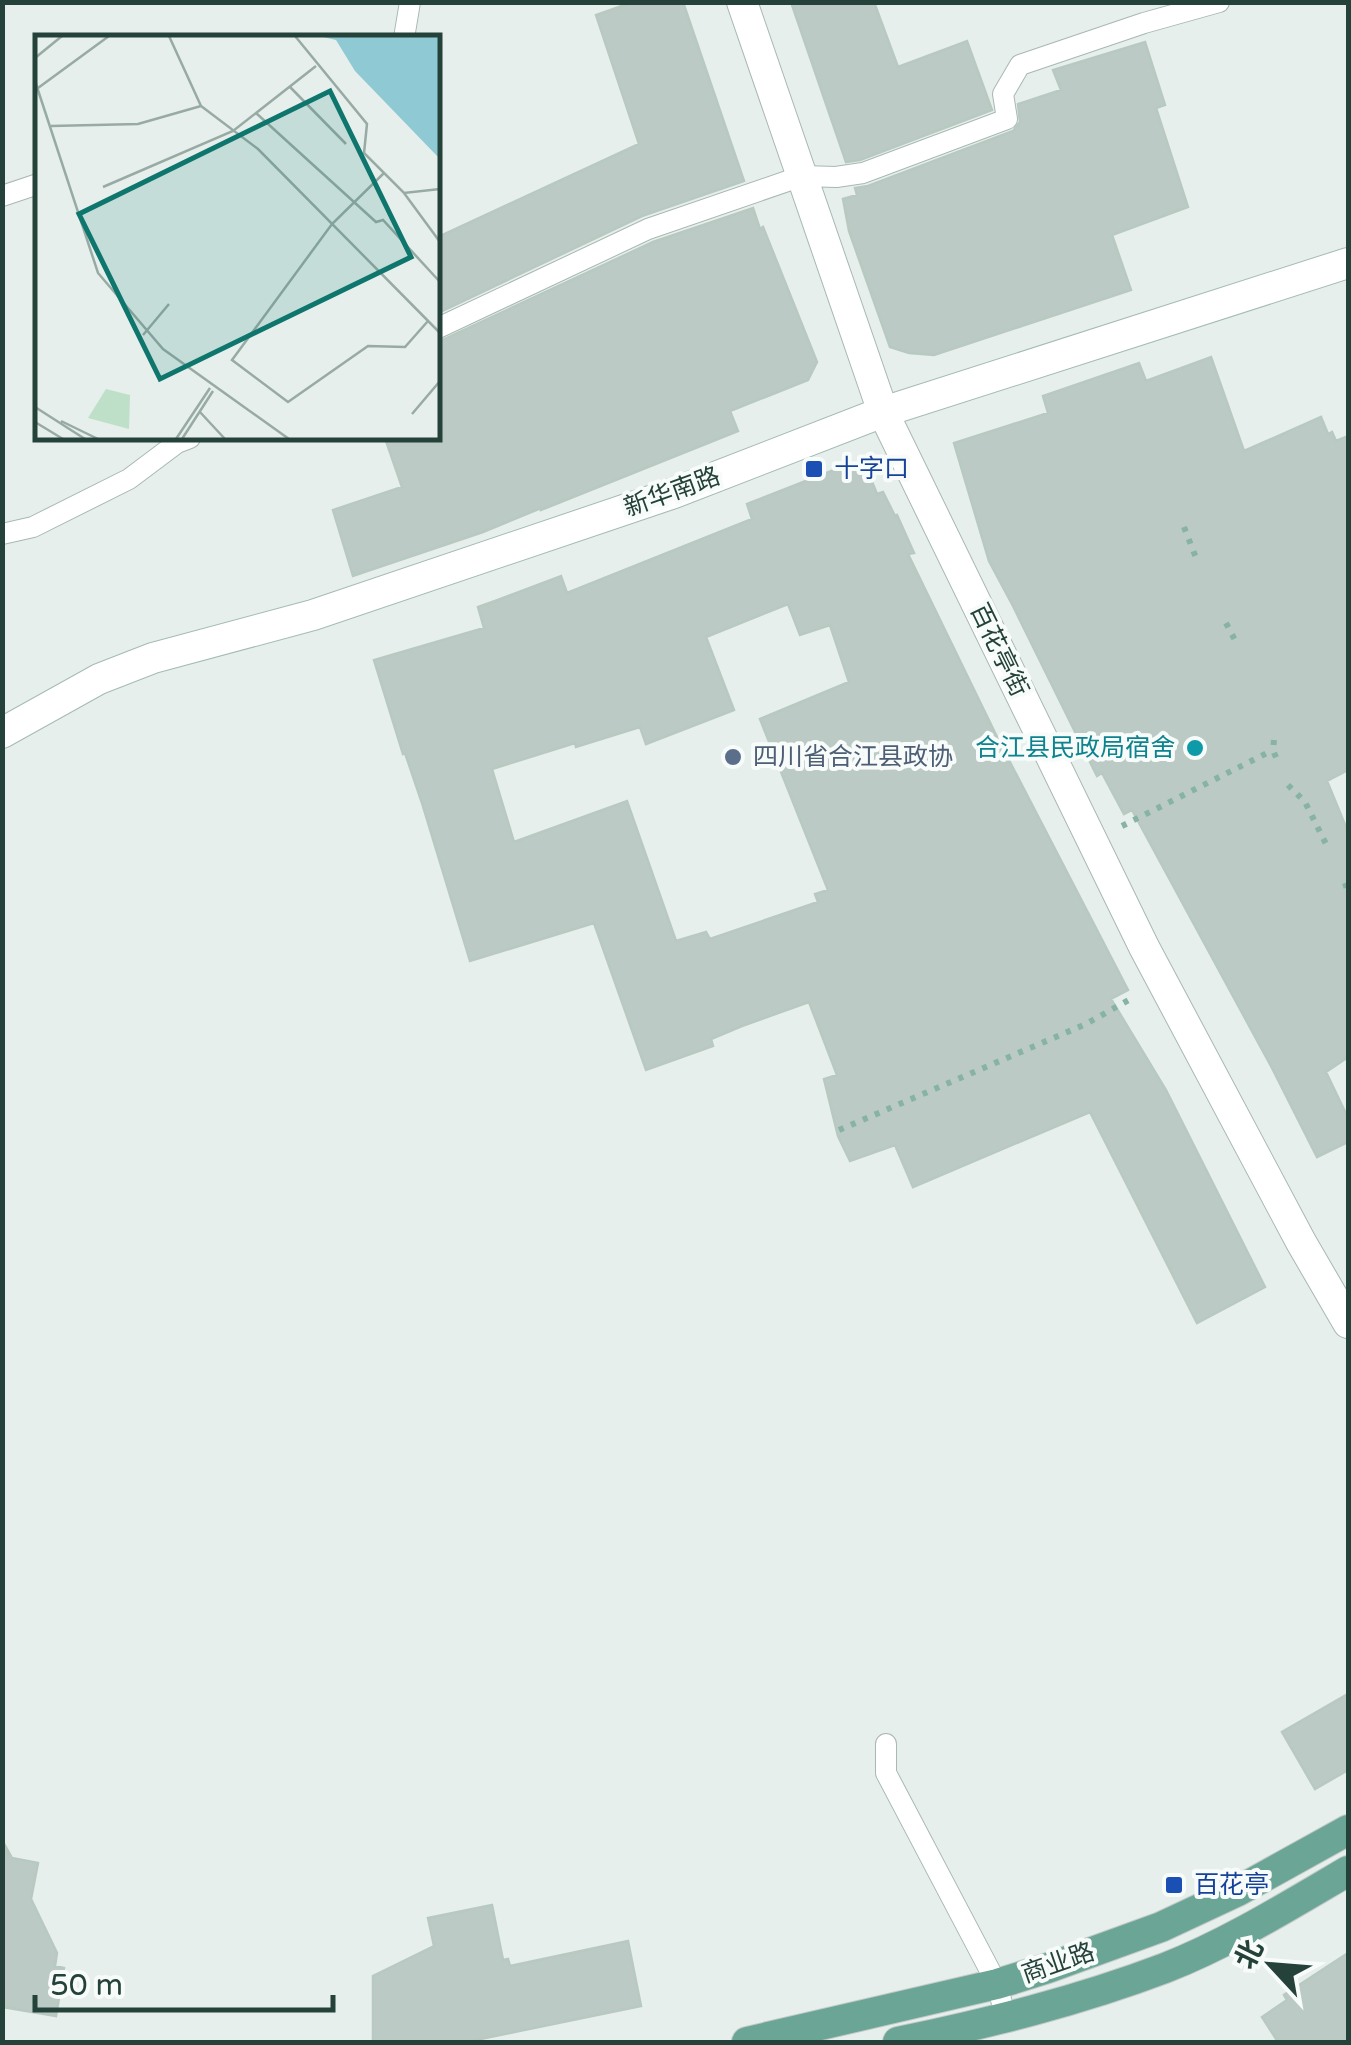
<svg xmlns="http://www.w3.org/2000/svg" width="1351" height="2045" font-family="'Varela Round','Noto Sans SC',sans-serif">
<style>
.building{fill:#bbcac4;stroke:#b8c9c2;stroke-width:2.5;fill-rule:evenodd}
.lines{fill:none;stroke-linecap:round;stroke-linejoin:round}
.lane-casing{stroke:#a8b8b2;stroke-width:22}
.street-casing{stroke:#a8b8b2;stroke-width:32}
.secondary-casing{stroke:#a4bbb3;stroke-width:32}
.primary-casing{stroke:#c2cac8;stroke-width:32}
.path{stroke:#86b3a5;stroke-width:6;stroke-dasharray:5 8;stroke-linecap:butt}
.lane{stroke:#fff;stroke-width:20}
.street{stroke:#fff;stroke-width:30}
.secondary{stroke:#fff;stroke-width:30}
.primary{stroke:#6aa596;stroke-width:30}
.transit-dot{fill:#1a4fb4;stroke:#f7fbf9;stroke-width:4}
.culture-dot{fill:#0f9aa8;stroke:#f7fbf9;stroke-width:4}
.service-dot{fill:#5c6f8a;stroke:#f7fbf9;stroke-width:4}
.labels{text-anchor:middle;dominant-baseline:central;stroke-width:8;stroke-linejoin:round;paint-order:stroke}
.transit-label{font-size:25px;fill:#164399;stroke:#f7fbf9;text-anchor:start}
.street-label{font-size:25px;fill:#24423a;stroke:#f7fbf9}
.culture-label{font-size:25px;fill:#0d838f;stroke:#f7fbf9;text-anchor:end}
.service-label{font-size:25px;fill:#4e5e75;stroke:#f7fbf9;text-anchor:start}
.inset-road{fill:none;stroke:#98aaa4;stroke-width:2.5}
.view{fill:#0f766e;fill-opacity:0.15;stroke:#0f766e;stroke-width:5}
.inset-edge{fill:none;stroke:#24423a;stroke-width:5}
</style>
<rect width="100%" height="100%" fill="#e6efeb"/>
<!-- building -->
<path class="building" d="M633,2H683L744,181L642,216L438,313V237L639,144L596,15Z
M791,2H874L898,67L967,41L992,110L860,160L846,162Z
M1145,42L1165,105L1156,108L1188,207L1112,235L1131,290L934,355L909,353L890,347L849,231L843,199L857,195L855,188L868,186L1013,131L1020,122L1018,104L1061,90L1053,70Z
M753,208L760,229L763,227L817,362L808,380L730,411L738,431L541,510V508L483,532L353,576L333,510L402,487L385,438H438V342L653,242Z
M1211,357L1244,451L1321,417L1328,434L1332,432L1336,441L1348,436V770L1327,781L1348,832V1057L1326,1072L1348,1118V1142L1317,1157L1272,1068L1132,810L1124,814L1102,773L1097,776L1085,752L1013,606L989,561L954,443L1048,413L1043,396L1139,363L1146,381Z
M852,463L868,472L877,494L883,492L895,516L897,515L914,553L908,554L999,741L1128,990L1111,999L1166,1090L1265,1287L1197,1323L1090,1112L913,1187L895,1145L850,1161L838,1136L824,1079L837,1075L809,1002L742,1026L711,1039L713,1046L646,1070L594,923L470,961L422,803L405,753L403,754L374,660L484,628L478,607L495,601L561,576L567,593L752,519L747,504ZM788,604L800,635L830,625L849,682L760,719L828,890L815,894L818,902L710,939L706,932L676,941L627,801L514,842L492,769L575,743L576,747L640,727L646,744L734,710L706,637Z
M1348,1694V1770L1315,1789L1282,1732Z
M2,1840L12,1858L38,1863L31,1899L57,1953L55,1966L64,1968L56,2016L2,2007Z
M492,1905L503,1960L508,1959L510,1966L628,1941L641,2006L466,2042H373V1976L434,1946L428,1918Z
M1348,1953V2042H1278L1262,2017L1287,2000L1284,1995Z"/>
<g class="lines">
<defs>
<path id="lane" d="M404,38L410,2
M2,196L38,184
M438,328L648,229L802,176L836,177L863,173L1007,119L1003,94L1020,65L1144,23L1219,2
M2,534L33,527L129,479L177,443L190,438
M886,1744V1773L997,1984L1006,2019"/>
<path id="street" d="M742,2L883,412L1144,947L1301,1242L1348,1323"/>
<path id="secondary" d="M2,733L99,679L153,658L313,615L674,493L883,412L1348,263"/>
<path id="primary" d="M747,2042L997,1984L1048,1968L1161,1927L1238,1891L1348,1830
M898,2042C989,2023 1078,2001 1165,1968C1227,1944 1290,1905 1348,1871"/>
</defs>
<!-- lane casing -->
<use href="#lane" class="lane-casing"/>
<!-- street casing -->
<use href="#street" class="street-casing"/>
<!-- secondary casing -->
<use href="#secondary" class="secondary-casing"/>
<!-- primary casing -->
<use href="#primary" class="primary-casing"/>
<!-- path -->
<path class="path" d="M1184,527L1198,563
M1226,623L1237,644
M1274,740L1273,750L1277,760
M1288,785L1305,802L1328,848
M1122,826L1273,750
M1345,883L1348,892
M839,1130L1086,1024L1134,997"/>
<!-- lane -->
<use href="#lane" class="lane"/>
<!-- street -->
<use href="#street" class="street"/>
<!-- secondary -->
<use href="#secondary" class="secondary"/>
<!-- primary -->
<use href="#primary" class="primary"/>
</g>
<!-- markers -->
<g class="transit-dot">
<rect x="804" y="459" width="20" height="20" rx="5"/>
<rect x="1164" y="1875" width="20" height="20" rx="5"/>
</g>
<circle class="culture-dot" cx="1195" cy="748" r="10"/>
<circle class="service-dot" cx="733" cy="757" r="10"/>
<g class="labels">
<!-- transit labels -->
<g class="transit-label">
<text x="834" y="469">十字口</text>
<text x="1194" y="1885">百花亭</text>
</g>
<!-- street labels -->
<g class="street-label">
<text transform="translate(672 492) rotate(-20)">新华南路</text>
<text transform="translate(999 650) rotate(64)">百花亭街</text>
<text transform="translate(1058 1963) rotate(-19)">商业路</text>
</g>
<!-- culture labels -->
<g class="culture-label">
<text x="1175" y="748">合江县民政局宿舍</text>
</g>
<!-- service labels -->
<g class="service-label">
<text x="753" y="757">四川省合江县政协</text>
</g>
</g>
<!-- overview -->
<g transform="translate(35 35)">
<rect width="405" height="405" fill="#e6efeb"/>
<path d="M71,354L95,360L94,394L53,383Z" fill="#bfe0c8"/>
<path d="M284,1H405V124L320,36L301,5Z" fill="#8ec9d4"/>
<path class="inset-road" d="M134,1L166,71L223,114L405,298M260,1L332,89L329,118L369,158L405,154M0,23L27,1M0,46L63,238L128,314L254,404M255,52L311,109M3,53L74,1M221,78L341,187L348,185L405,247M16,91L103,89L166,71M349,138L297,189L197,325L253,367L333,311L370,312L393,286M68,152L198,96L281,31M369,158L405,207M108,300L134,269M0,372L50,404M164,376L190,404M377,379L405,346M26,386L63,404M0,387L28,404M141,404L175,353M147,404L178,356"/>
<path class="view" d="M295,56L376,222L125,344L44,179Z"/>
<rect width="405" height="405" class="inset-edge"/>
</g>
<!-- border -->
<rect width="1351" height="2045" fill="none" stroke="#24423a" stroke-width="10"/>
<!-- north arrow -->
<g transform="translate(1271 1965) rotate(296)" stroke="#f7fbf9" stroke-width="8" paint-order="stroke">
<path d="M0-8L18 38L0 25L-18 38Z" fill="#24423a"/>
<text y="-15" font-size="28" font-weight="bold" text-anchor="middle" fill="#24423a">北</text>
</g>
<!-- scale -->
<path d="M35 1995v15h298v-15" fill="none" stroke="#24423a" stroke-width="5"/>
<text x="50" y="1995" font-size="30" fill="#24423a" stroke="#f7fbf9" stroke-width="8" paint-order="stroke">50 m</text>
</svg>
